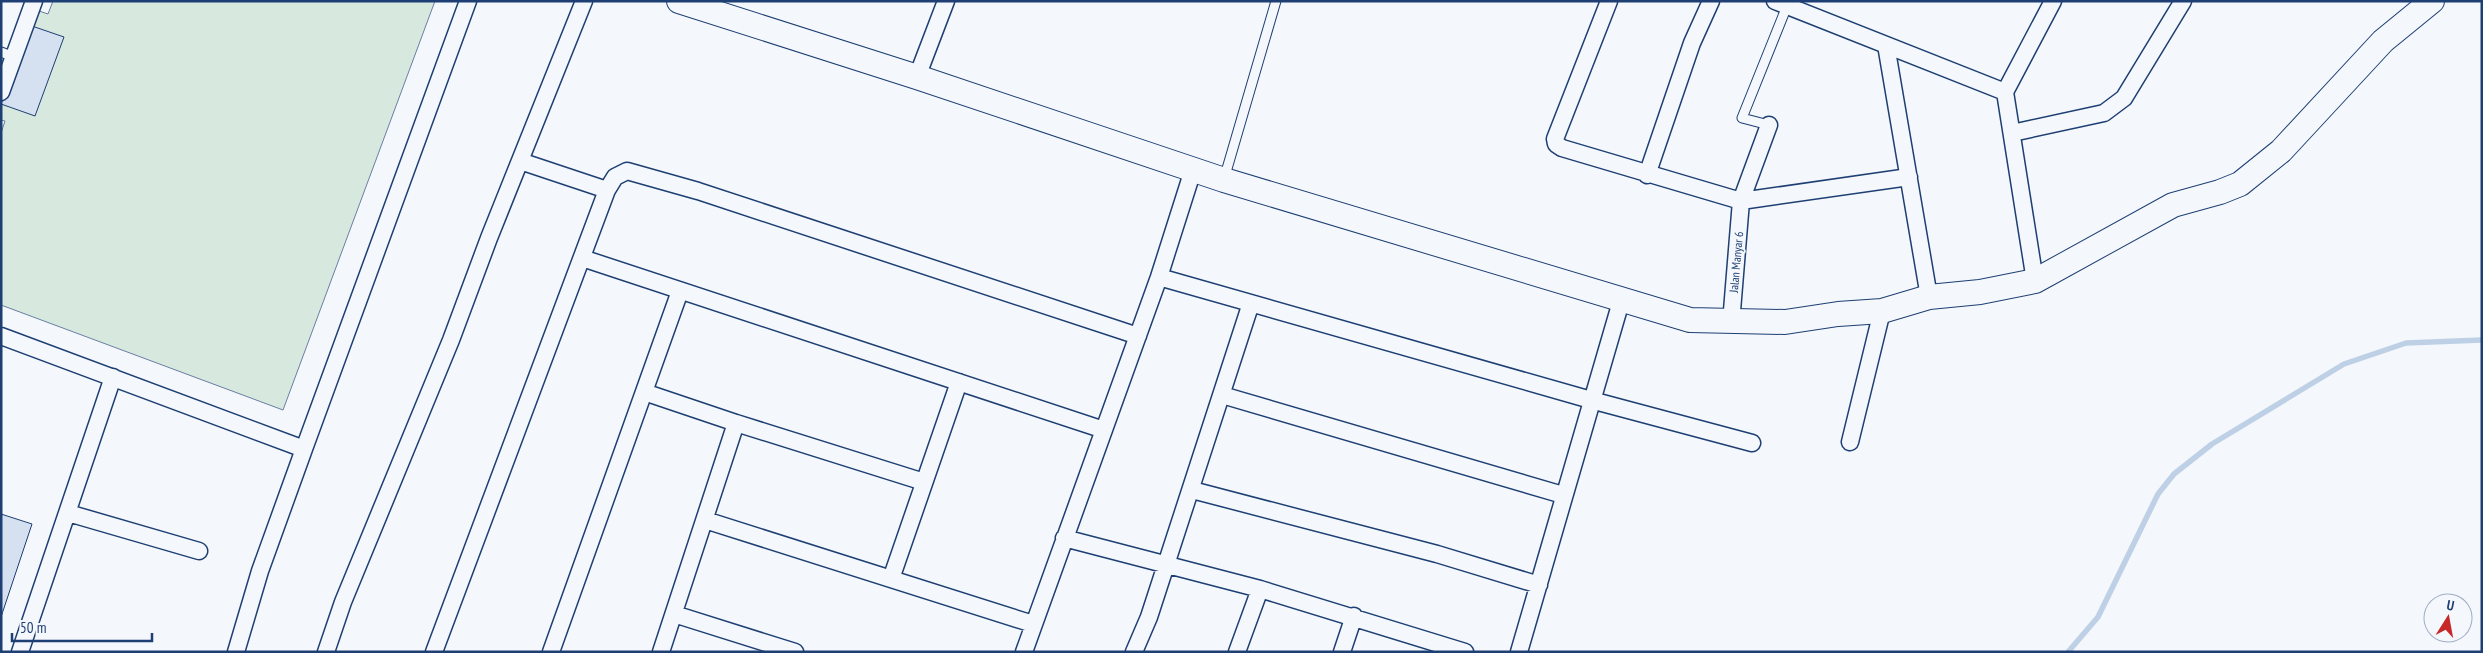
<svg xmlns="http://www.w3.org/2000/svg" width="2483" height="653" font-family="'PT Sans Narrow',sans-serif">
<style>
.green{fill:#d7e8df;stroke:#687fa3}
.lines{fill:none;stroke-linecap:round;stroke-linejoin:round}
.stream{stroke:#bed0e5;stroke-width:5.5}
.building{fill:#d5e0f0;stroke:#1d3f73}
.lane-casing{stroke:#1d3f73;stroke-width:11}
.street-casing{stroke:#1d3f73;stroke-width:19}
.secondary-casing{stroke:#1d3f73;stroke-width:26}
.lane{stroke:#f4f7fb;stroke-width:9}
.street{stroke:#f4f7fb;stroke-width:16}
.secondary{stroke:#f4f7fb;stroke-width:24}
.labels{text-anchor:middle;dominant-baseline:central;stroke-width:4;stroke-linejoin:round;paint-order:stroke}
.street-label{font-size:12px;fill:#1d3f73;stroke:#f4f7fb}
</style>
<rect width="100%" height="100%" fill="#f4f7fb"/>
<!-- green -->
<path class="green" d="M53,1H435L283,410L1,305V133L5,121L1,120V76L27,7L48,14Z"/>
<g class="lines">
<!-- stream -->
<path class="stream" d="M2068,652L2098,617L2158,494L2174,474L2212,444L2344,364L2406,343L2482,340"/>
</g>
<!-- building -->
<path class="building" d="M29,25L64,37L35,116L1,104Z
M1,514L32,524L1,617Z"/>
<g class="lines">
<defs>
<path id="lane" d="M1,52L14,57
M1769,125L1742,118L1787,6
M1224,179L1276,1"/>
<path id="street" d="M1609,1L1555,139L1556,144L1562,148L1741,201L1909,177
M1775,1L2005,92
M1886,45L1929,297
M917,77L946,1
M1,92L34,1
M2012,133L2104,113L2124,98L2183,1
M520,161L607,190
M1647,175L1692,43L1711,1
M582,258L1104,430
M1159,277L1591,400L1752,443
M2035,281L2005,92L2053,1
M1731,323L1741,201L1769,125
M1,336L304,449L468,1
M644,392L736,423L661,652
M1222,395L1563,495
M736,423L924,482
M1850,442L1882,311
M1192,490L1437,554L1539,585
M68,513L199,551
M705,520L1033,624
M1064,538L1260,589L1465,652
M891,579L959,382
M674,614L795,652
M20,652L113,377
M236,652L260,571L304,449
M326,652L343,602L451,340L489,238L584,1
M434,652L607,190L615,177L627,171L698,191L1138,336
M551,652L680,291
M1024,652L1159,277L1193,170
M1134,652L1149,617L1251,303
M1237,652L1260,589
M1342,652L1354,616
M1519,652L1622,298"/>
<path id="secondary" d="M679,1L917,77L1224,180L1690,320L1785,322L1838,314L1882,311L1929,297L1980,292L2035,281L2173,205L2220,192L2240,184L2281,151L2383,41L2432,1"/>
</defs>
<!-- lane casing -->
<use href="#lane" class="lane-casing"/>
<!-- street casing -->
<use href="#street" class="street-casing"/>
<!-- secondary casing -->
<use href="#secondary" class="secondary-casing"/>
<!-- lane -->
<use href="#lane" class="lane"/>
<!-- street -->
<use href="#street" class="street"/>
<!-- secondary -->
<use href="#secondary" class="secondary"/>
</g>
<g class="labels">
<!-- street labels -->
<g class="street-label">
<text transform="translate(1736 262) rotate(-85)">Jalan Manyar 6</text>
</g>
</g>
<!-- border -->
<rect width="2483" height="653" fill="none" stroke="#1d3f73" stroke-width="5"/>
<!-- north arrow -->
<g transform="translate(2448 618) rotate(11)"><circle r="24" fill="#f4f7fb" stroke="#9eadc5"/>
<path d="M0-4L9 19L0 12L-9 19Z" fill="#c62828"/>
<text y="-8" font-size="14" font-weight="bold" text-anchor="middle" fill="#1d3f73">U</text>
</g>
<!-- scale -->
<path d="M12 633v8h140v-8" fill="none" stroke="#1d3f73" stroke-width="2.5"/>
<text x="20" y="633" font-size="15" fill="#1d3f73" stroke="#f4f7fb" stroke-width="4" paint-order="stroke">50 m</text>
</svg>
